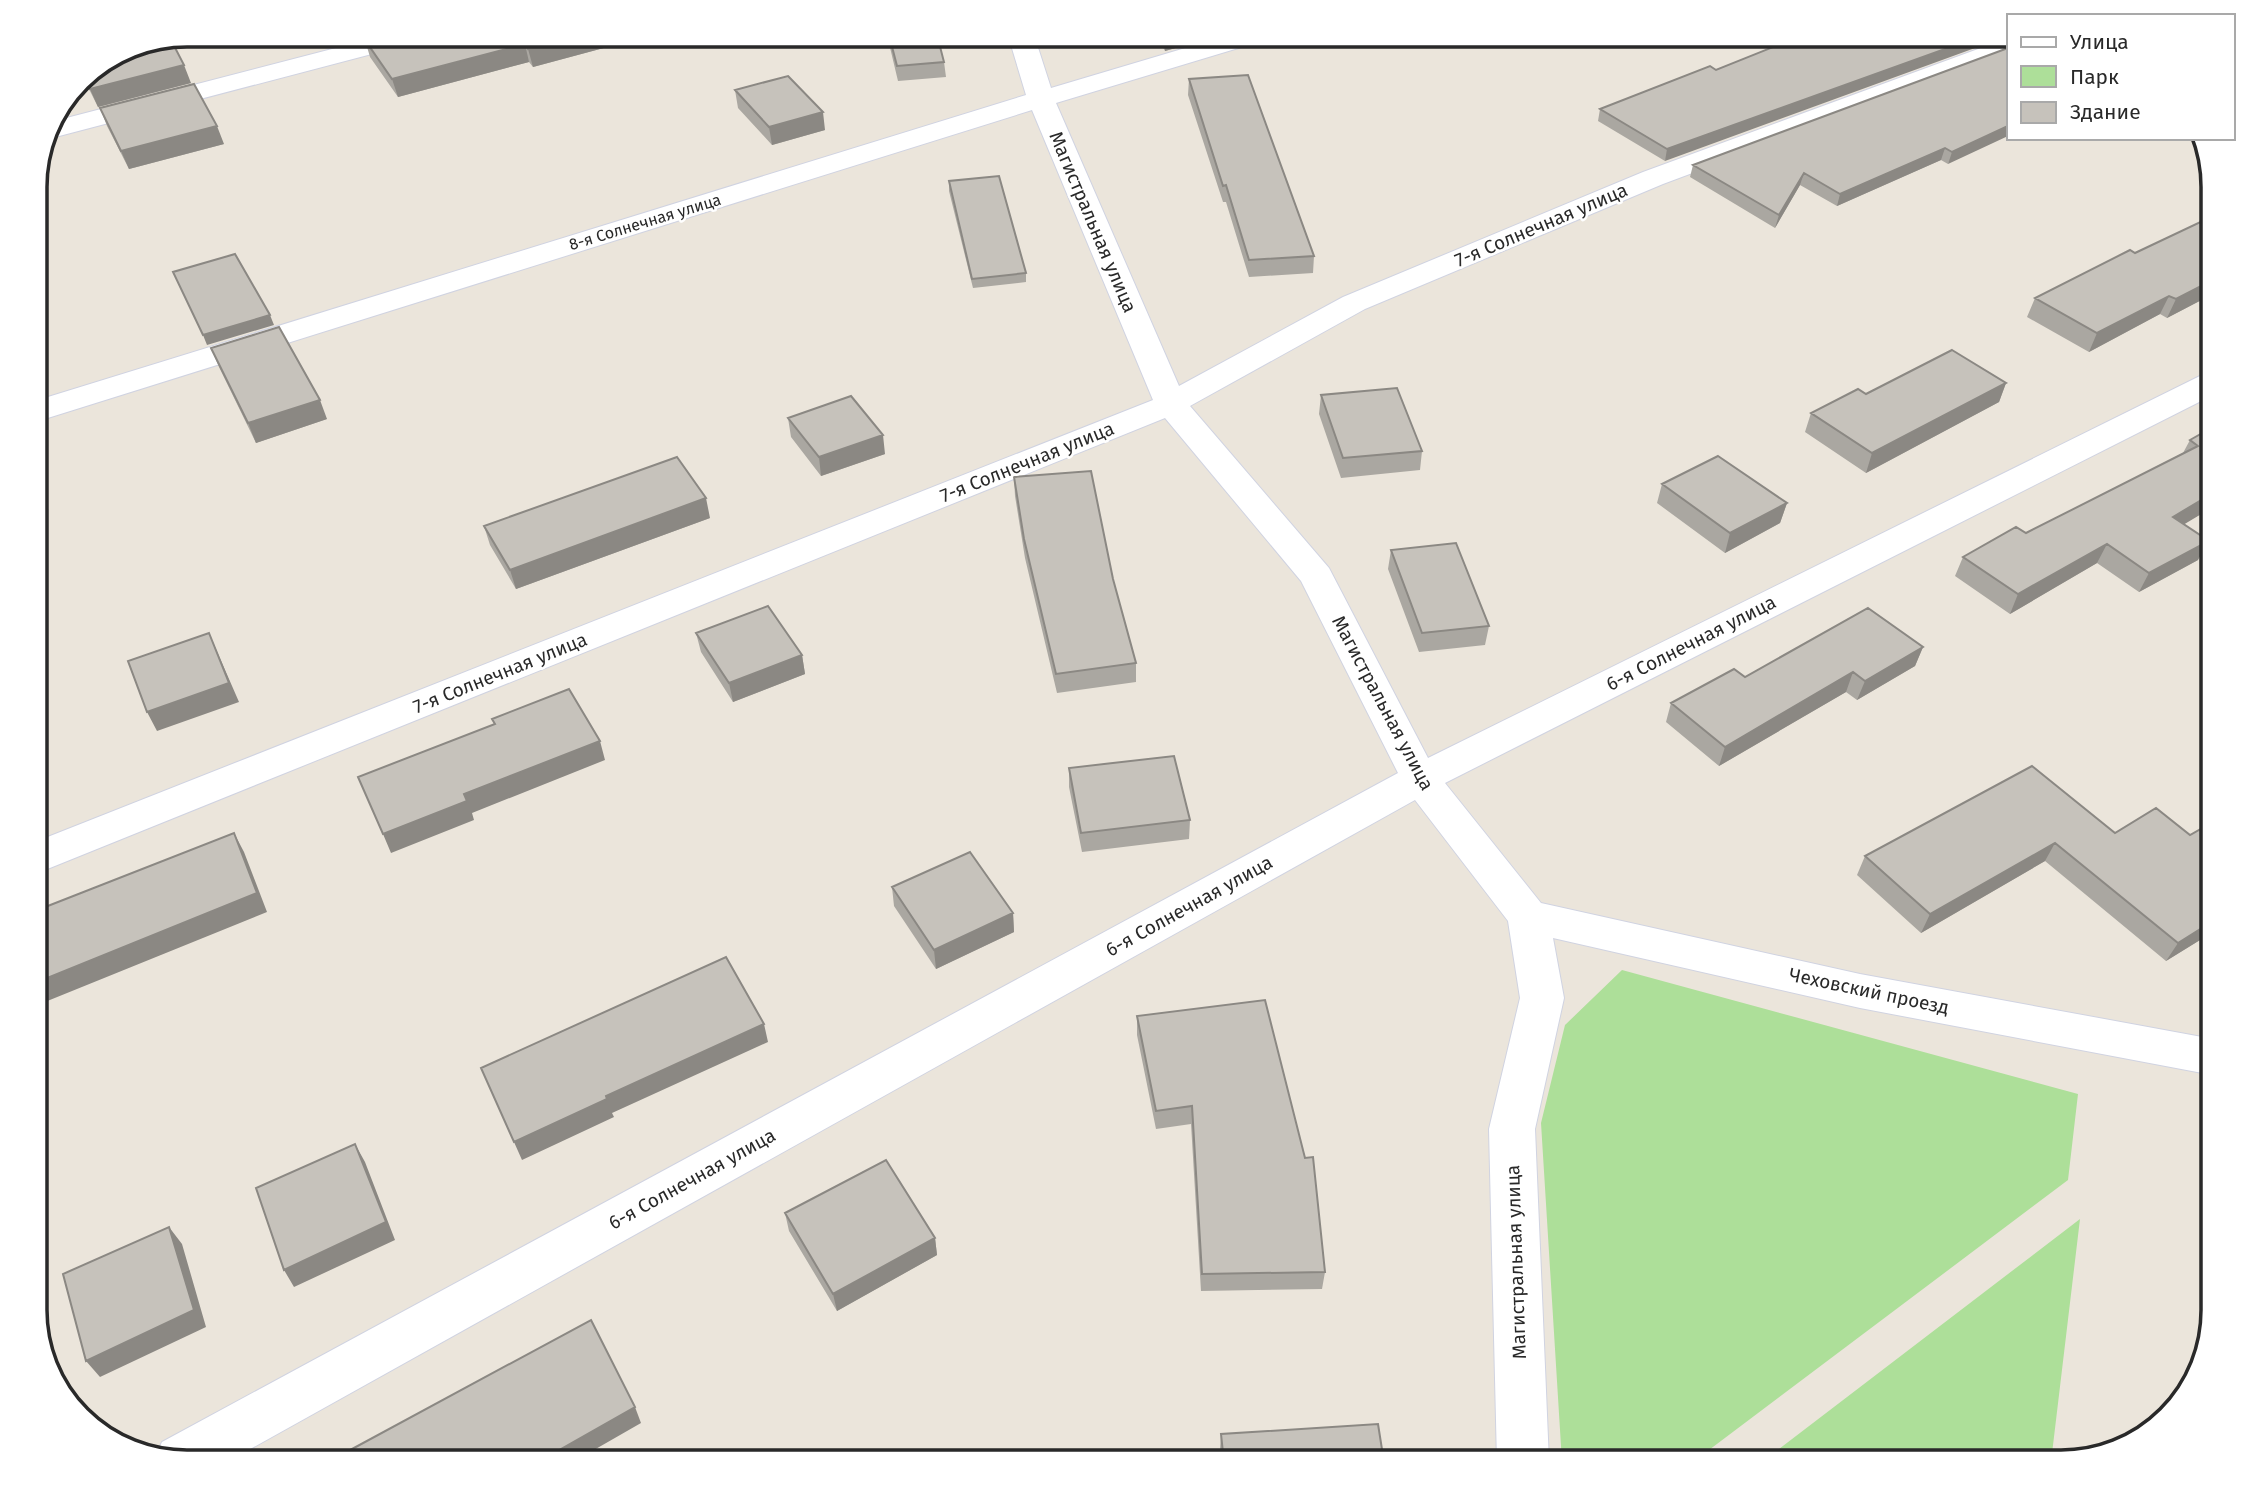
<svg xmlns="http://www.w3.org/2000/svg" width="2248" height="1497" font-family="'Fira Sans',sans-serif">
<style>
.green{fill:#addf99}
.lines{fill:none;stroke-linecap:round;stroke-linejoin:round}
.street-casing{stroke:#d0d3e1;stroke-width:2}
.street{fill:#fff;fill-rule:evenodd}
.wall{fill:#aaa7a1}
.shaded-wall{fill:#8b8883}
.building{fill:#c6c2bb;stroke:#8b8883;stroke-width:2}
.labels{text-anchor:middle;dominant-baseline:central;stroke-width:5;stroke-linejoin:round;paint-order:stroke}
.far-street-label{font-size:16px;fill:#292929;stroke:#fff}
.street-label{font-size:19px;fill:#292929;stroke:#fff}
.rim{fill:none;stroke:#292929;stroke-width:3.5}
</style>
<rect width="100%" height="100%" fill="#ebe5db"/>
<!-- green -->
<path class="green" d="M1622,970L2078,1094L2068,1180L1693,1462H1562L1541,1123L1565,1025Z
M2080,1219L2051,1462H1762Z"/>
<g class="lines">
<defs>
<path id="street" d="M386,35H429L425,40L44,140L51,122Z
M1008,35H1034L1051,88L1229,35H1269L1265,40L1056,103L1179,386L1343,297L1643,172L2008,38V55L1663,184L1365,309L1190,406L1329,568L1428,758L2202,375L2213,372V395L1445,783L1541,903L1860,974L2213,1039V1075L1860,1008L1553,938L1564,998L1535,1129L1549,1462H1497L1489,1129L1520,998L1508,921L1415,800L227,1462H188L157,1453L162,1442L1398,773L1301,581L1165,418L35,874V842L1153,400L1032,110L35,422V401L1026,95Z"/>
</defs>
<!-- street casing -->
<use href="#street" class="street-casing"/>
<!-- street -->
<use href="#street" class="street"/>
</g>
<!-- wall -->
<path class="wall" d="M652,35L533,67L529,62L398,97L370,57L365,40Z
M887,35H937L944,62L946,77L898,81Z
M1156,35H1200V41L1165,51Z
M130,46L191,83L98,107L83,77Z
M2008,48L1948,164L1941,160L1837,206L1800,185L1775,228L1690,177L1693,165Z
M1710,66L1665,161L1598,121L1600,109Z
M1189,79L1314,256L1313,273L1249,277L1226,202H1223L1188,95Z
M735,90L825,130L772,145L738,108Z
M100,108L224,144L129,169L107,126Z
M949,181L1026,273V282L973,288L949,191Z
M2213,294L2167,318L2160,314L2089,352L2027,317L2035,298Z
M211,348L327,419L256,443L219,367Z
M2006,383L1999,402L1866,473L1805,432L1811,413L1866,394Z
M1321,395L1422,451L1420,470L1341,478L1319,414Z
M788,418L885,454L821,476L791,437Z
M2213,427V507L2183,524L2198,560L2139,592L2097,563L2010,614L1955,576L1963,557L2026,533L2183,453L2190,440Z
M1014,477L1113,579L1136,663V682L1057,693L1025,558L1015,496Z
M1662,484L1787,503L1780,523L1725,553L1657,503Z
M710,518L516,589L490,545L484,526Z
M1391,550L1489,626L1485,645L1419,652L1388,569Z
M696,633L802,655L805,674L733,702L701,652Z
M1923,647L1915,666L1857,700L1846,692L1719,766L1666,722L1671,703Z
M2032,766L2213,932L2166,961L2045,861L1921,933L1857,875L1865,856Z
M1069,768L1190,820L1189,839L1082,852L1069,787Z
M892,887L1013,913L1014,932L936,969L894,906Z
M1137,1016L1325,1272L1322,1289L1201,1291L1191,1124L1156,1129L1137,1035Z
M785,1213L935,1238L937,1255L837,1311L789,1231Z
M2213,1232V1306L2210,1236Z
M1221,1434L1384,1462H1221L1220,1450Z"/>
<!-- shaded-wall -->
<path class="shaded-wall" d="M357,35H376L358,40Z
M582,35H652L533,67L528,49Z
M1165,35H1200V41L1165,51Z
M1984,35H2008V36L1665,161L1667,149Z
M525,44L529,62L398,97L392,79Z
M184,65L191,83L98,107L90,89Z
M823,112L825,130L772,145L769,127Z
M217,126L224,144L129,169L121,151Z
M2008,126V136L1948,164L1952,152Z
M1945,148L1941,160L1837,206L1840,194Z
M1804,173L1800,185L1775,228L1779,215Z
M2213,280V294L2167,318L2176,299Z
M2169,296L2160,314L2089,352L2097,333Z
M270,315L274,325L207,345L203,335Z
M2006,383L1999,402L1866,473L1872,453Z
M320,400L327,419L256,443L248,423Z
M883,435L885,454L821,476L819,457Z
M2213,493V507L2163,537L2173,517Z
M706,498L710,518L516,589L510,570Z
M1787,503L1780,523L1725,553L1730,533Z
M2209,541L2198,560L2139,592L2149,573Z
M2107,544L2097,563L2010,614L2018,594Z
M209,633L239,702L157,731L147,712Z
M1923,647L1915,666L1857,700L1865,681Z
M802,655L805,674L733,702L729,683Z
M1853,672L1846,692L1719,766L1725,747Z
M600,741L605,760L472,813L474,820L391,853L383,834L464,794Z
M234,833L244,852L267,912L35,1006V983Z
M2055,843L2045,861L1921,933L1930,914Z
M1013,913L1014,932L936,969L934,950Z
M2213,921V932L2166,961L2178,943Z
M764,1024L768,1042L612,1113L614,1117L522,1160L514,1142L606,1096Z
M355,1144L365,1162L395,1240L294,1287L284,1270Z
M169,1227L182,1244L206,1327L100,1377L86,1361Z
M935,1238L937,1255L837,1311L833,1294Z
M635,1407L641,1423L573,1462H538Z"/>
<!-- building -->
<path class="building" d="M382,35H582L528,49L525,44L392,79L365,40Z
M889,35H937L944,62L897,66Z
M1803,35H1984L1667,149L1600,109L1710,66L1716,70Z
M170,38L184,65L90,89L84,77L130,46Z
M2008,48V126L1952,152L1945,148L1840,194L1804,173L1779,215L1693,165Z
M1248,75L1314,256L1249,260L1226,185L1223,186L1189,79Z
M788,76L823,112L769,127L735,90Z
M194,84L217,126L121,151L100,108Z
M999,176L1026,273L972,279L949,181Z
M2213,216V280L2176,299L2169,296L2097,333L2035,298L2130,250L2135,253Z
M235,254L270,315L203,335L173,272Z
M279,327L320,400L248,423L211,348Z
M1952,350L2006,383L1872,453L1811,413L1858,389L1866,394Z
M1397,388L1422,451L1343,458L1321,395Z
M851,396L883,435L819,457L788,418Z
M2213,427V493L2173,517L2209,541L2149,573L2107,544L2018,594L1963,557L2016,527L2026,533L2198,446L2190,440Z
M1718,456L1787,503L1730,533L1662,484Z
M677,457L706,498L510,570L484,526Z
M1091,471L1113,579L1136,663L1056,674L1024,539L1014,477Z
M1456,543L1489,626L1422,633L1391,550Z
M768,606L802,655L729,683L696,633Z
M1868,608L1923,647L1865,681L1853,672L1725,747L1671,703L1734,669L1745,677Z
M209,633L229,683L147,712L128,661Z
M569,689L600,741L464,794L467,801L383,834L358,777L495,724L492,719Z
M1174,756L1190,820L1081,833L1069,768Z
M2032,766L2115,833L2156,808L2190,835L2213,822V921L2178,943L2055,843L1930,914L1865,856Z
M234,833L257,893L35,983V911Z
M970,852L1013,913L934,950L892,887Z
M726,957L764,1024L606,1096L607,1099L514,1142L481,1068Z
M1265,1000L1305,1158L1313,1157L1325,1272L1202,1274L1192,1106L1156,1111L1137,1016Z
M355,1144L386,1222L284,1270L256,1188Z
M886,1160L935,1238L833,1294L785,1213Z
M169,1227L194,1310L86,1361L63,1274Z
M591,1320L635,1407L538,1462H328Z
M1378,1424L1384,1462H1224L1221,1434Z"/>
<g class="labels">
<!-- far-street labels -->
<g class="far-street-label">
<text transform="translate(645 222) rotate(-17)">8-я Солнечная улица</text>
</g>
<!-- street labels -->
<g class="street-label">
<text transform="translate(1093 222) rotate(67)">Магистральная улица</text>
<text transform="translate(1541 225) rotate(-23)">7-я Солнечная улица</text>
<text transform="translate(1027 462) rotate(-22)">7-я Солнечная улица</text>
<text transform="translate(1691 643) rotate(-27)">6-я Солнечная улица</text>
<text transform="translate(500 673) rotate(-22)">7-я Солнечная улица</text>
<text transform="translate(1383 703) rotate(62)">Магистральная улица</text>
<text transform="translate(1189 906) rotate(-29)">6-я Солнечная улица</text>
<text transform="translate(1869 991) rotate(12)">Чеховский проезд</text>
<text transform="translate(692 1179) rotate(-29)">6-я Солнечная улица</text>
<text transform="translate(1516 1262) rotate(-92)">Магистральная улица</text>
</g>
</g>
<!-- crop -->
<path d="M0 0H2248V1497H0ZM187 47H2061A140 140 0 0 1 2201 187V1310A140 140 0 0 1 2061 1450H187A140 140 0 0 1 47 1310V187A140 140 0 0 1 187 47Z" fill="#fff" fill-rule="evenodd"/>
<path class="rim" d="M187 47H2061A140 140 0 0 1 2201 187V1310A140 140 0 0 1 2061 1450H187A140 140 0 0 1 47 1310V187A140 140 0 0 1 187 47Z"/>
<!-- legend -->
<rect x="2007" y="14" width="228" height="126" fill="#ffffff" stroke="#a9a9a9" stroke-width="2"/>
<rect x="2021" y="37" width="35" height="10" fill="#ffffff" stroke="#a9a9a9" stroke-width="2"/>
<text x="2070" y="49" font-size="21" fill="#292929">Улица</text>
<rect x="2021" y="66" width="35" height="21" fill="#addf99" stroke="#a9a9a9" stroke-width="2"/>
<text x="2070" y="84" font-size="21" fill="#292929">Парк</text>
<rect x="2021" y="102" width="35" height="21" fill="#c6c2bb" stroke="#a9a9a9" stroke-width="2"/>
<text x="2070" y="119" font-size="21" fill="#292929">Здание</text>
</svg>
